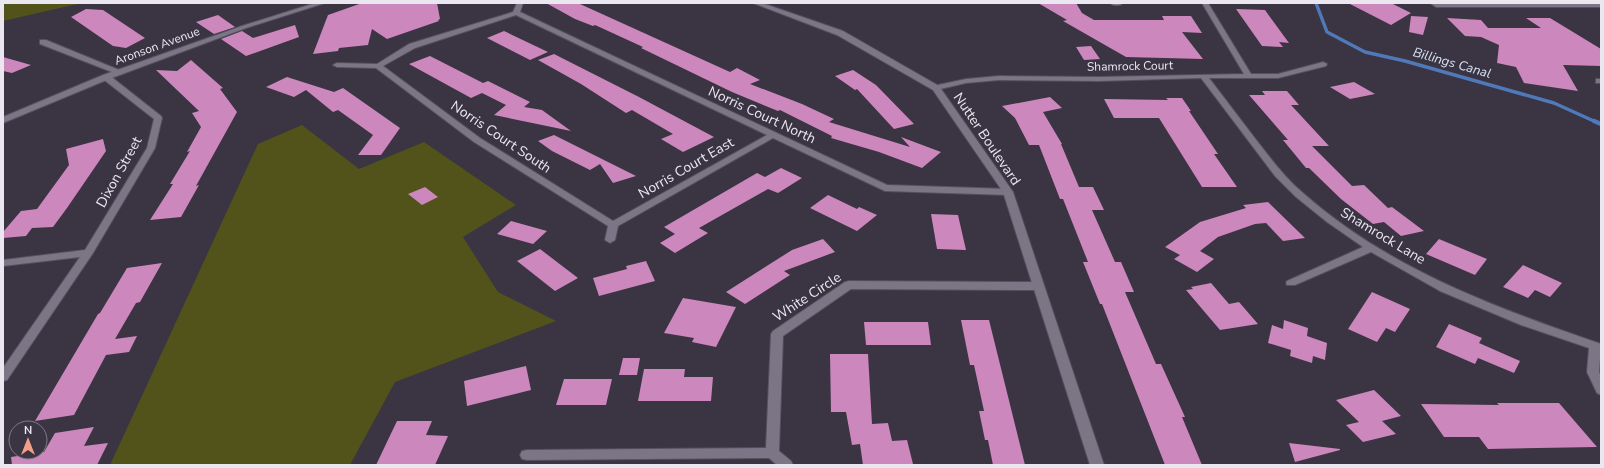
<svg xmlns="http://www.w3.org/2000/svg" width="1604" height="468" font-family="'Nunito Sans',sans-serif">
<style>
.green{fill:#51531b}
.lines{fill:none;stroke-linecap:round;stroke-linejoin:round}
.stream-far1{stroke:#4f79b8;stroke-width:3.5}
.stream{stroke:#4f79b8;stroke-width:4.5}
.building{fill:#cc87bd}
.minor-casing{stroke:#56505d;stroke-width:2}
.tertiary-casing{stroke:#56505d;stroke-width:2}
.minor{fill:#7b7586;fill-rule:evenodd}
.tertiary{fill:#7b7586;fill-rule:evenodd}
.labels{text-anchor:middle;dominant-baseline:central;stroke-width:4;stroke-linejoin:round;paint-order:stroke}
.far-street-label{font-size:12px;fill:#ebe7f1;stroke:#3a3443}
.far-water-label{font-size:13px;font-style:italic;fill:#d7e3f5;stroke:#3a3443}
.street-label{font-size:14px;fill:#ebe7f1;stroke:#3a3443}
</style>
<rect width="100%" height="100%" fill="#3a3443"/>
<!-- green -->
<path class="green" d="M3,3H82L3,21Z
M302,125L359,169L424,142L516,205L463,237L498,292L556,321L395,382L350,465H110L258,144Z"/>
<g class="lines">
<!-- stream-far1 -->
<path class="stream-far1" d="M1316,3L1327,32L1365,52L1405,61L1554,103L1596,122"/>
<!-- stream -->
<path class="stream" d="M1594,121L1601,124"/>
</g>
<!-- building -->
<path class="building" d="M362,3H437L440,19L438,20L439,21L387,39L372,29L368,45L339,48L338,51L313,54L328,15Z
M546,3L580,4L730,72L737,68L760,80L750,84L802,104L834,119L829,122L910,147L901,137L941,152L922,168L879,152L831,138L832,136L780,110L778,111L732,92L641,48L643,47L595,25L593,26L575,19Z
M1038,3H1076L1082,13L1094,20H1164L1162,16H1191L1202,33L1182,32L1203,59L1126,57L1063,21L1067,20Z
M1348,3H1391L1411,13L1391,25Z
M86,9L103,10L145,38L126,48L113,46L71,17Z
M1236,9L1265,10L1289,43L1279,42L1283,47L1262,46Z
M218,15L235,27L214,34L196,22Z
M1411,16L1428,17L1423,35L1409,32Z
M1447,18L1481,20L1488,28H1541L1526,18H1550L1601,49V66L1563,65L1578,91L1524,83L1516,67L1497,63L1499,45L1481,37L1465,36Z
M295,25L299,37L246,56L221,39L242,31L253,38Z
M504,31L548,52L530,60L487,38Z
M1091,46L1100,59L1084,60L1076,47Z
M554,54L639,97L714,137L683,152L661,139L673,134L632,110L626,113L581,84L538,60Z
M430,56L483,83L488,81L530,102L524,107L542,110L571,131L494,115L506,105L482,93L471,98L409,64Z
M3,57L31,65L12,73L3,71Z
M191,60L223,88L220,89L237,112L196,186L199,185L181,217L150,220L173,184H170L190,151L187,152L201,127L192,113L199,111L156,70L177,71Z
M853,70L876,85L914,124L894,129L857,89L855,90L835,76Z
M287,77L334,92L343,88L400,128L381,155H358L373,135L338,110L333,112L306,90L294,97L266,87Z
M1354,82L1375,94L1350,99L1330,87Z
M1262,91H1287L1299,105H1291L1329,146H1312L1352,186L1364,185L1388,208L1392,207L1424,231L1401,236L1384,222L1373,224L1341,199L1309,168H1306L1283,140H1288L1249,95H1265Z
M1050,97L1062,108L1043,112L1062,144H1061L1079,187H1093L1104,210H1092L1115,262H1121L1134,292H1125L1156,364H1161L1185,417H1182L1202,465H1165L1102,304H1100L1083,262H1088L1063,199H1060L1039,145H1029L1015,118L1002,106Z
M1166,98H1182L1191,111H1189L1218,154H1214L1237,187H1202L1159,118H1114L1104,99L1168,100Z
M554,135L636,176L613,183L600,164L590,170L552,151L538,141Z
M103,139L106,151L67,208L53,227L32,228L26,236L3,238V232L21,211L37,209L69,165L66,149Z
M781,168L802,178L778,193L768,189L699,228L708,233L675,253L660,243L675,234L664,227L757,173L765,177Z
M425,187L438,197L422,205L408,194Z
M828,195L857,209L859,207L877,215L857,231L810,208Z
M1268,202L1305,238L1283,241L1266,223L1255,224L1218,237L1200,251L1214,259L1197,272L1174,259L1180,255L1165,247L1200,222L1246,208L1243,205Z
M931,214L958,215L966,250L937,249Z
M511,221L547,231L533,244L497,234Z
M823,239L835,252L784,271L790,275L745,304L726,292L792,250Z
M1439,239L1487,259L1475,275L1426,254Z
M540,249L578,278L555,291L517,261Z
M646,261L655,281L599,296L593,278L627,269L626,266Z
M162,263L140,302L136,303L115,339L137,336L129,352L106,355L74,415L35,421L98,314L100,313L127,268Z
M1523,265L1562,283L1550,297L1535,290L1528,298L1503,287Z
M1211,283L1229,304L1239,302L1258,324L1220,330L1186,290L1193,289L1191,287Z
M1372,292L1410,309L1395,332L1386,328L1377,342L1348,329Z
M683,298L736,307L716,347L692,342L694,338L664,333Z
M961,320H989L1025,465H993L988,440H985L979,411H984L974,365H970Z
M1284,320L1308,328L1307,336L1327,343L1325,360L1313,356L1312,363L1290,356L1291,350L1268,343L1272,325L1283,329Z
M864,322H928L931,345H866Z
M1449,324L1482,338L1479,343L1520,361L1514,373L1478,358L1475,364L1436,347Z
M830,354H868L872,424L888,423L892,441L907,440L913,464L863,465L860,444L852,445L846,412H831Z
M623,358H640L637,375H619Z
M526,366L531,390L467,406L464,381Z
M644,369H685L684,377H713L711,401H638Z
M564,379H612L606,405H556Z
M1374,390L1401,416L1382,421L1396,434L1363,442L1346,425L1359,422L1336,400Z
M1497,403H1559L1597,447L1488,449L1479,437H1444L1421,404L1499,405Z
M397,421H432L426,435L448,436L435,465H376Z
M94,427L84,446L108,443L97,465H12L11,457L44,452L55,433Z
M1289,443L1340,449V450L1295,462Z"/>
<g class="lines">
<defs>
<path id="minor" d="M517,3H523L520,12L887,185L1008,189L1013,192L1008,195L885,191L773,138L618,226L615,240L610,243L605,240L608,226L474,142L376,68L337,67L333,65L337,63L377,64L409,44L513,12ZM516,15L767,135L613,221L480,138L383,66L415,48Z
M1110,3H1123C1120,6 1113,6 1110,3Z
M1202,3H1208L1251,74H1278L1323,62L1327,64L1326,66L1278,78H1209C1225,99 1241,120 1257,141C1271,159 1285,178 1303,193C1387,268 1496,308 1601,344L1599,372L1601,376V395L1597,393L1587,372L1589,348L1521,325L1440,291L1371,252L1295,285H1287L1286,283L1287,281L1363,247L1327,222L1296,197L1275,176L1201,78L1099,81L999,80L966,83L936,90L932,88L933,86L966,79L999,76L1099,77L1244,74Z
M1430,3H1601V7H1436Z
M40,40H46L124,72L123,74H117L40,44Z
M103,75H109L161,116L162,118L155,148L93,253L7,380L3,381V368L80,257L3,266V260L85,250L147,148L154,119L103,79Z
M1596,79H1601V83H1596Z
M849,281L1038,282L1042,283L1043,286L1042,289L1038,290L851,289L783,336L779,451L791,461L793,465H777L769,458L527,460L522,459L520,455L522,451L527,450L766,448L771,334L773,331L845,282Z"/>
<path id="tertiary" d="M315,3H325L246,28L109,79L3,123V117L103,75L242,26Z
M753,3H762L843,31L939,86L1013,192L1104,465H1090L1003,192L933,90L837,35Z"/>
</defs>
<!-- minor casing -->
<use href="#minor" class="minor-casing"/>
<!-- tertiary casing -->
<use href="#tertiary" class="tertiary-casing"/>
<!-- minor -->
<use href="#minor" class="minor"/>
<!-- tertiary -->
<use href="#tertiary" class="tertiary"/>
</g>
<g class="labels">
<!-- far-street labels -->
<g class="far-street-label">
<text transform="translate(157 46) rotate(-20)">Aronson Avenue</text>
<text transform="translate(1130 66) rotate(-1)">Shamrock Court</text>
</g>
<!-- far-water labels -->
<g class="far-water-label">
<text transform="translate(1452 63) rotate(16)">Billings Canal</text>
</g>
<!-- street labels -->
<g class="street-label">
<text transform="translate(762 115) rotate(25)">Norris Court North</text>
<text transform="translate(501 137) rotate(34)">Norris Court South</text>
<text transform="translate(987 139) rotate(56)">Nutter Boulevard</text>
<text transform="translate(686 168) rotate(-30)">Norris Court East</text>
<text transform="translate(119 172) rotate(-61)">Dixon Street</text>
<text transform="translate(1383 236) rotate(31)">Shamrock Lane</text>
<text transform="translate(807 297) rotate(-33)">White Circle</text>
</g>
</g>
<!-- border -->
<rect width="1604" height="468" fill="none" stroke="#ebe7f1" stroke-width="8"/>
<!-- north arrow -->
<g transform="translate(28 440)"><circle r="19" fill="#3a3443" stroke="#817c89"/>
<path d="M0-3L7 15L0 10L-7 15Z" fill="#f49e8a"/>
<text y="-6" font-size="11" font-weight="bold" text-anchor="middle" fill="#ebe7f1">N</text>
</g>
</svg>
